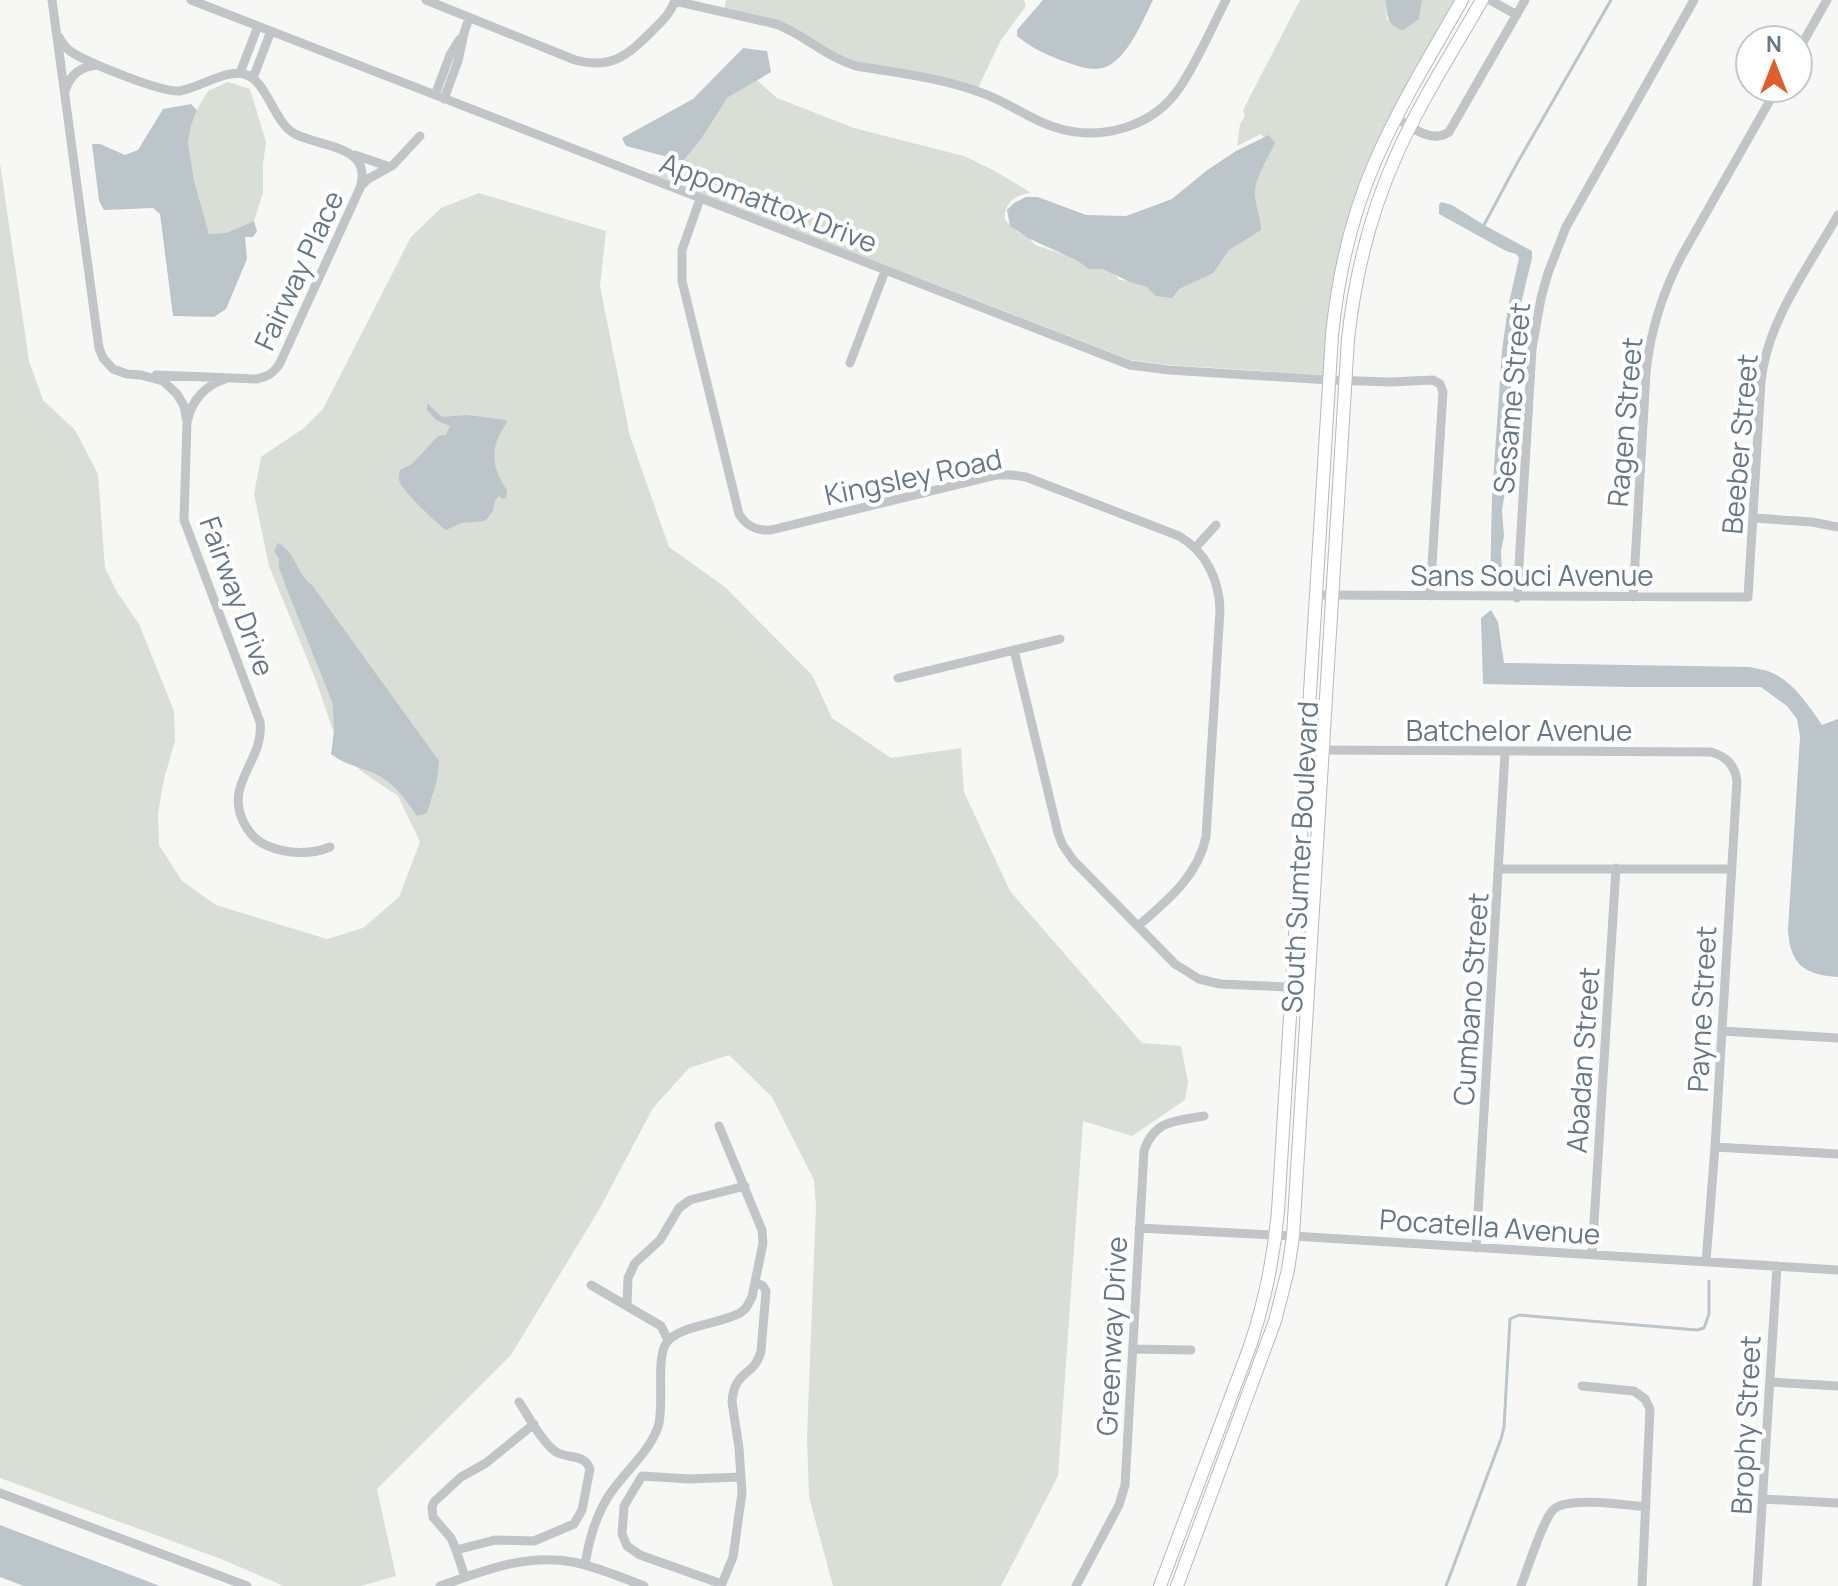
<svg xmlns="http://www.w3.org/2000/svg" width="1838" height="1586" font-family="Manrope,sans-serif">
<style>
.green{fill:#d9ded6}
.water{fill:#bbc5ca}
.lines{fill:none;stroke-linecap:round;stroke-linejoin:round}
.stream{stroke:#bbc5ca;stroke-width:3}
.major-casing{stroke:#b6babe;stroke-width:14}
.minor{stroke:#c1c5c8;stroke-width:9}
.major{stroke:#fff;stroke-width:12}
.labels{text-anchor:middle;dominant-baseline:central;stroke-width:8;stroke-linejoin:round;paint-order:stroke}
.street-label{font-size:28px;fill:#677785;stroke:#fff}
</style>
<rect width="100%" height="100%" fill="#f7f8f5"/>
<!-- green -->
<path class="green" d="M726,0H1024L1026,6L1001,40L976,92L847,62L786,28L724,11Z
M1300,0H1385L1387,20L1419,19L1422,0H1457L1370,162L1325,375L1169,365L1131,360L652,175L665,156L683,161L727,98L757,80L777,98L854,128L964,156L995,171L1031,193C1015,194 1003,204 1005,220L1019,233L1028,237L1035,245L1071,257L1088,268H1111L1119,280L1144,282L1226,253L1253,231L1251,205L1267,141L1261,134L1237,146L1240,124L1245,116L1243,110Z
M228,82L250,89L266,142L263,164V193L254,221L226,233L209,234L194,180L188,142L191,126L199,106L208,91Z
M0,163L29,361L43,400L75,430L98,474L105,568L117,592L139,624L174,711L175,741L164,779L158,813L159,845L182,881L216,905L327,939L363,928L399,897L420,842L398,796L364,773L341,754L315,678L269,566L254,494L261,457L304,428L323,409L411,237L441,208L479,193L606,231L600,286L630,436L669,547L725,587L812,675L832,718L891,758L961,748L964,792L1010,891L1142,1043L1181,1046L1188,1082L1185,1100L1132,1136L1083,1121L1058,1476L1001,1586H833L809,1497L807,1436L816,1206L814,1180L772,1097L729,1055L689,1068L653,1108L600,1208L511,1355L377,1489L396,1576L361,1586H284L221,1559L0,1478Z"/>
<!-- water -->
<path class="water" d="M1043,0H1153C1143,20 1126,63 1102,68C1090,71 1078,66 1066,62C1049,56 1031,48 1017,36V30Z
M1385,0H1422L1419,19L1403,30C1386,25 1388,16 1385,0Z
M743,48L767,51L771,72L727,98L701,139L683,161L626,146L622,138L693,99Z
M191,104L197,110L191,126L188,142L194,180L209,234L226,233L254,221L257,231L253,237H245L247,259L226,309L214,317L173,316L160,214L153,208L104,210L99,201L92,144H100L125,155L138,150L163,109Z
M1269,135L1275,143C1269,156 1256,176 1255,191C1254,203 1261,217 1261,230L1229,250L1213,273L1179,289L1172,298L1156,296L1147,287L1130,282L1103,269H1089L1076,260L1028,238L1010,226L1007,210L1014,203L1026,197H1038L1086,215L1126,216L1172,199L1206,171L1236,151Z
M1441,202L1452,205L1484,225L1532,251V258L1520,308L1512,365L1506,486L1502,510L1504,536L1501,551L1502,573L1498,582L1490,584L1492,497L1502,350L1508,307L1519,258L1516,254L1506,251L1439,214V205Z
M427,403L442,417L467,415L506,420L507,423C489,447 491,467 507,490L506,498L503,499L499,496L495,500L493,511L485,521L461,523L446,530C438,525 403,491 400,483C398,478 399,475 400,470L412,464L438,436L446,435L450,426L436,420L427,410Z
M278,543C296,552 296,574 312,585L439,761L437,780L427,813L417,816C403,795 390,778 366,770C352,765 343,763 331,754L334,731L333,704L286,587L279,567V559L274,551Z
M1491,610L1498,622L1504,663L1750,667C1756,669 1764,669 1770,672C1792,680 1809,706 1822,725L1838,719V977C1805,975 1790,965 1788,930L1800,737L1797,719L1787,706L1761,687H1626L1483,684L1481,618Z
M0,1525L160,1586H24L0,1577Z"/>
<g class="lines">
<!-- stream -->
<path class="stream" d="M1484,225L1515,167L1611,0
M1446,1586L1501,1439L1504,1427L1510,1319L1519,1315L1697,1330L1704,1328L1709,1314V1281"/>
<defs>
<path id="major" d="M1160,1586L1250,1346C1265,1301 1274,1257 1278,1211L1332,335C1338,276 1351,217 1375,162C1399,106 1432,53 1462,0
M1177,1586L1275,1321L1288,1270L1293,1236L1348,339C1355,276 1370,214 1396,156C1420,102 1453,51 1482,0"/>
</defs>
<!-- major casing -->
<use href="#major" class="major-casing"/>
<!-- minor -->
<path class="minor" d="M52,0L99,348L103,358L113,369L127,374L141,375L163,381L177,394L184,406L187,422L184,520L260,722C265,761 222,784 245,825C250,834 258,842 268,846C287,854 311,855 330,847
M191,0L1130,365L1169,370L1329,380L1390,382L1433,380L1440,384L1443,392L1430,596
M426,0L575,60C612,70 628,55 653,30C662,21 671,13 675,0
M1490,0L1517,15
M675,1L776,24C805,35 826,57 856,66C898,73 943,78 982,93C1008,102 1029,119 1054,127C1099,142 1153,128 1180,87C1198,60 1211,29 1226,0
M59,37C62,43 65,47 70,51C86,62 162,93 180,91C199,88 226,69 244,74C267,79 274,124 295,134C320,147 374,145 360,188L280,363C274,373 267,377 256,379L156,375
M1798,51L1827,0
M240,73L258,26
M253,78L271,31
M66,89C70,75 81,67 96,65
M435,95L450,55L460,39
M444,99L458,61L464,33L469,18
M1396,118C1412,127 1431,144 1449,132L1525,0
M355,155L390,167
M362,185L368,179L393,165L420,136
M700,199L682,250V281L739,514C747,527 757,531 771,530L997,475H1012L1026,477L1179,536C1206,552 1219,579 1220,610L1206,837C1198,876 1167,901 1138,926
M850,363L885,271
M188,419C192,400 206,385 225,379
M1754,518L1812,522L1838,527
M1195,548L1216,525
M1315,595L1748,597L1761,382C1767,321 1808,268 1838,215
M1633,597L1646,373C1650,331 1662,294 1681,257L1777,88
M1517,598L1532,349L1541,298L1548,273L1566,227L1694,0
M1014,650L1058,833L1062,844L1073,860L1175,964L1199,979L1220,984L1308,988
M898,678L1060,639
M1306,750L1711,752C1726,756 1735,765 1737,781L1715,1147L1706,1262
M1500,869H1732
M1722,1031L1838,1038
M1715,1147L1838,1154
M1139,1228L1293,1236L1838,1270
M1476,1248L1505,752
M1592,1255L1616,868
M591,1285L661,1326L668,1340
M627,1305L628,1278L635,1263L660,1240L679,1208L690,1200L745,1186
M1133,1349L1191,1350
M1770,1382L1838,1386
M1582,1386L1634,1391L1645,1399L1650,1409L1642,1586
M0,1493L247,1586
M1763,1499L1838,1503
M456,1550L495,1540L534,1541L574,1524L582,1510L590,1469C584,1454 571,1459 558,1453C544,1446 528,1415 519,1402
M585,1565C589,1539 596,1513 612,1491C627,1470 649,1452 658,1427C665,1404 655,1357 667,1342C681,1325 720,1324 740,1313L746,1308L752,1297L763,1243L762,1230L757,1218L719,1126
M465,1577L456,1550L451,1538L433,1517L432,1507L434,1502L461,1477L486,1463L534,1424
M722,1584L640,1555L627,1546L622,1534L624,1506L642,1476L689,1479L741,1477
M440,1586C483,1571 526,1553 573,1562C597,1567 621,1577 644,1586
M721,1586L733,1557L742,1493L739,1448L732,1402C734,1369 755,1377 761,1351L766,1291L763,1286L755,1282
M1076,1586L1119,1505L1125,1485L1144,1151C1154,1120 1176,1121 1204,1116
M1521,1586C1527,1570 1543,1520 1553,1510C1566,1496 1626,1505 1646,1507
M1757,1586L1777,1266"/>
<!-- major -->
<use href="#major" class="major"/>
</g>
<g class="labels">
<!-- street labels -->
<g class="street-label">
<text transform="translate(769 202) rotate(21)">Appomattox Drive</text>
<text transform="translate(298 270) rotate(-65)">Fairway Place</text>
<text transform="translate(1511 398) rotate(-85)">Sesame Street</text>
<text transform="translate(1624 422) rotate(-85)">Ragen Street</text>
<text transform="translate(1739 444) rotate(-85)">Beeber Street</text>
<text transform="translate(913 476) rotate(-12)">Kingsley Road</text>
<text x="1532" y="575">Sans Souci Avenue</text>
<text transform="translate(238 596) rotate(70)">Fairway Drive</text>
<text x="1519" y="730">Batchelor Avenue</text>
<text transform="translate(1299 857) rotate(-87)">South Sumter Boulevard</text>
<text transform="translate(1470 999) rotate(-86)">Cumbano Street</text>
<text transform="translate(1701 1009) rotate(-87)">Payne Street</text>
<text transform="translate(1582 1060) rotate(-86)">Abadan Street</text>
<text transform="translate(1490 1226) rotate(4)">Pocatella Avenue</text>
<text transform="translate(1111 1336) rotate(-87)">Greenway Drive</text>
<text transform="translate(1745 1425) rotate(-87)">Brophy Street</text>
</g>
</g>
<!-- north arrow -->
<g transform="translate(1774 64)"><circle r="38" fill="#ffffff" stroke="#c2c9ce" stroke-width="2"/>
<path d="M0-6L14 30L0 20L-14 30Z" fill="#e05d2c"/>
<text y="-12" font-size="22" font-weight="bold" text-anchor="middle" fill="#677785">N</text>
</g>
</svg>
